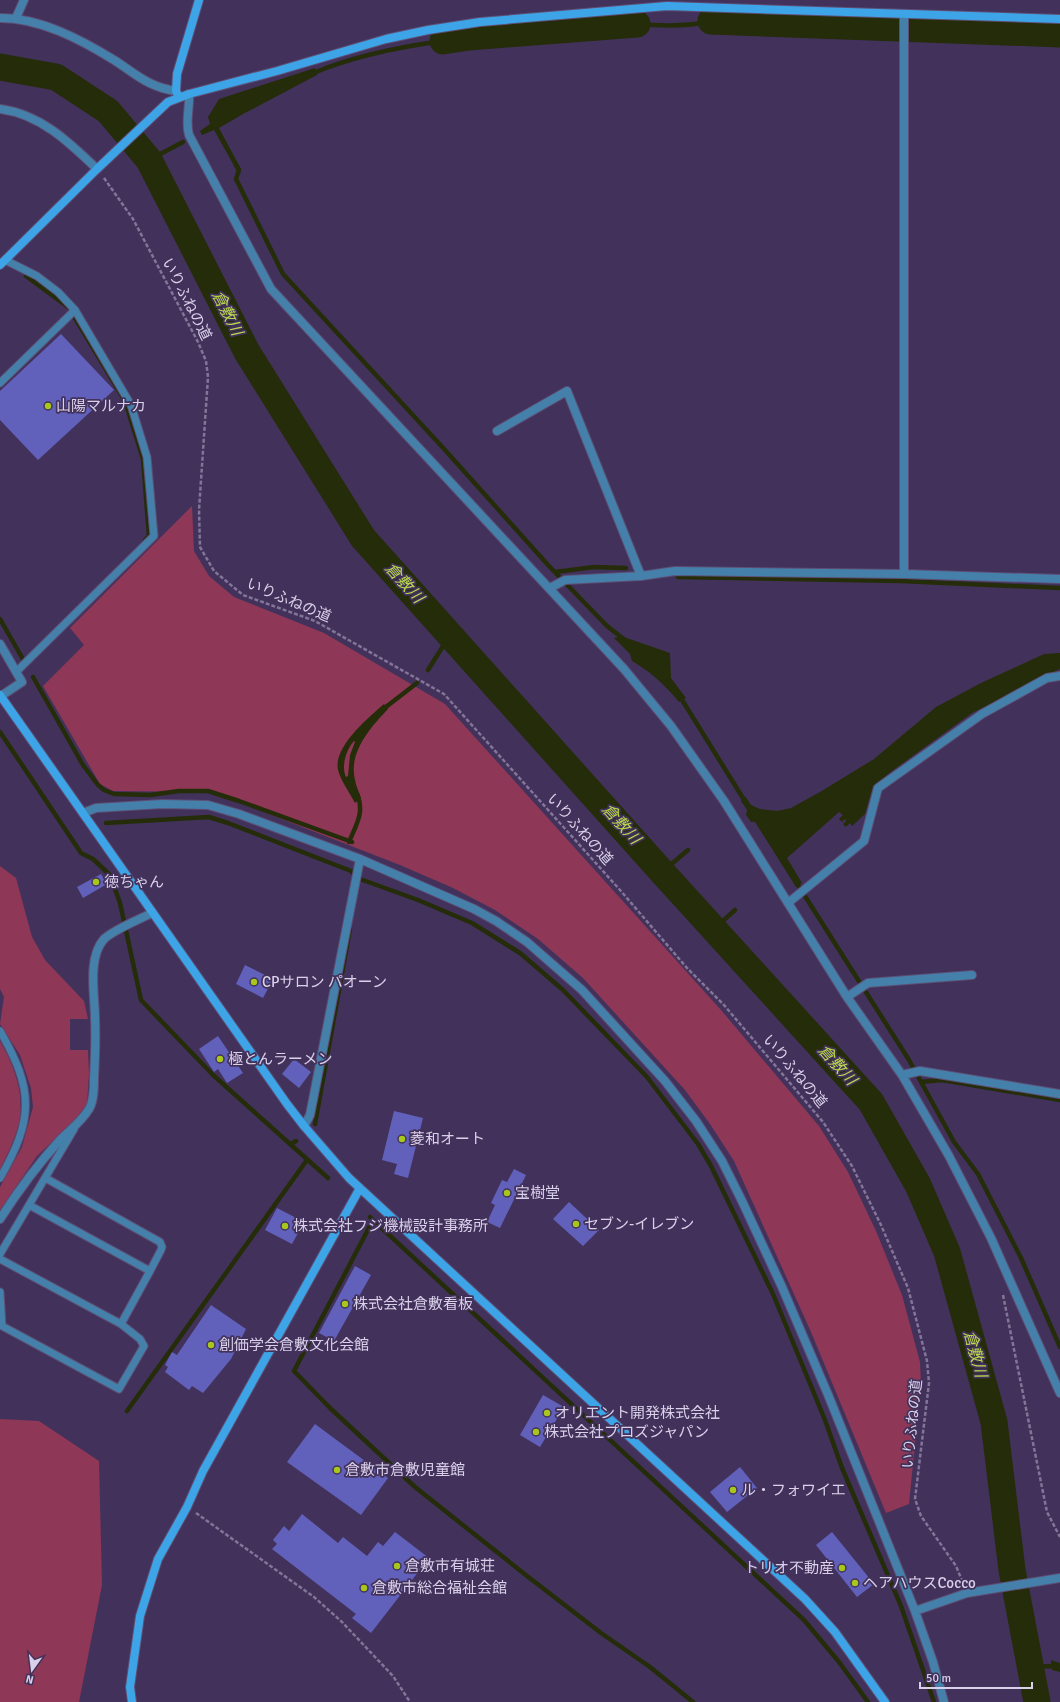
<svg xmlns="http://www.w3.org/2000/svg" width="1060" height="1702" font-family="Signika,'Noto Sans JP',sans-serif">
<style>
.green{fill:#8f3756}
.water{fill:#252c09;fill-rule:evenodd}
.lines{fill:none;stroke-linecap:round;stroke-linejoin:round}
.stream{stroke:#252c09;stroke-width:4.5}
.river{stroke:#252c09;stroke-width:27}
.building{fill:#6161bb}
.lane-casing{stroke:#5d4e75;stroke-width:9}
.street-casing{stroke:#5d4e75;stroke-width:10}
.secondary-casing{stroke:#5d4e75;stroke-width:10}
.path{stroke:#827597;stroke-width:2.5;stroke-dasharray:4 2;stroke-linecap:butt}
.lane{stroke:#4480a9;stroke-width:7}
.street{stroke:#4480a9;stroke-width:8}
.secondary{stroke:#3da5e7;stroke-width:8}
.poi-dot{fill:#a8c71d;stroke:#42325b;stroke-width:1.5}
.labels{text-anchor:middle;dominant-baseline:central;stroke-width:3.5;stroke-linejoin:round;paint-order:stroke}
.street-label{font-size:15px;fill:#d9d0ea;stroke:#42325b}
.poi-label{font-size:15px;fill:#d9d0ea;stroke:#42325b;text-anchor:start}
.water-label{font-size:16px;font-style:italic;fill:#bad84b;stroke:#42325b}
</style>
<rect width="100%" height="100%" fill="#42325b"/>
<!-- green -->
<path class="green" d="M192,506L194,551L209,576L234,597L324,633L445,704L721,1010L819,1126L848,1172L876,1231L902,1295L920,1362L921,1384L909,1504L886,1513L811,1332L734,1161L710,1124L685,1090L583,978L538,939L495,910L453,888L400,865L233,800L207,792L113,791L100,784L43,686L84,645L70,628Z
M0,866L16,878L32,937L45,960L84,1001L88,1019H70V1050H88L89,1074L87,1104L75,1120L37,1156L0,1210V1187L22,1147L33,1107L31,1088L20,1055L0,1024L4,997L0,989Z
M0,1041C15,1067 27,1099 17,1130C13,1143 6,1157 0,1170Z
M0,1419L39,1421L99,1461L102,1585L79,1702H0Z"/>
<!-- water -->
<path class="water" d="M315,68L317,75L243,114L219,128L241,169L237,171L214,130L202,135L200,131L210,124L208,117L219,99Z
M621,636L670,653L671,678L686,698L679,702C665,685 651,672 632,661L630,654L614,638Z
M1060,653V669L972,713L892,771L873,786L865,814L852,826L850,823L846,827L843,824L846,821L845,819L842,822L839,819L843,815L839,812L787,858L802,883L796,887L755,822H751L746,815L747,810L741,801L745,796L751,805L760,809L777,811L791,808L820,792L874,759L936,707L981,683L1044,654Z
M384,704L388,709C371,727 348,752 355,780C356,786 359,792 361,798L355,803C350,793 341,781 338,770C333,747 368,718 384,704ZM354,741L355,742L350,755L348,776L346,777C341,766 346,750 354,741Z
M1051,1660L1060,1663V1672L1052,1670Z"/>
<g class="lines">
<!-- stream -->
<path class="stream" d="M637,24C661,26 688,27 711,21
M311,74C353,56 398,47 443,41
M149,160L183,142
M236,165L239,170L236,179L283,274L445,450L548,565L607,626L625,640
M26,276L68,307
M75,318L125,401L143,459L149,536L145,540
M555,572L594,567L626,568
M678,577L900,581L1060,588
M0,619L24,661
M428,670L450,635
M33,677L83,765L98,785L104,790L114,794L150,795L179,791H208L239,801L352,842
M679,695L746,803
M382,710L417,683
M0,732L81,853L93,859L110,875L120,903L141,1000L213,1075L328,1178
M106,823L209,817L228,823L351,871L360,879L418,900L472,923L520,953L563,990L647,1077L698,1144L711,1166L773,1294L825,1420L842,1468L901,1606L934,1702
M349,842C356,825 365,812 357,794
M662,872L688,850
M796,882L909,1060L954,1142L978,1174L1021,1258L1060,1347
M714,929L735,910
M921,1082L942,1080L1060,1100
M315,1124L350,929
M291,1144L296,1141
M370,1217L373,1220L294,1371L330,1408L415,1487L527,1576L601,1633L650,1667L693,1702
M373,1220L804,1620L839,1662L868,1702
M127,1411L307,1160
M1030,1667L1054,1666L1060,1668"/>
<!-- river -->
<path class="river" d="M711,21L1060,34
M443,41L469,37L637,24
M0,67L56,77L108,111L149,160L247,352L363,538L662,872L871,1102L918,1185L947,1252L994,1422L1012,1570L1037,1702"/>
</g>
<!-- building -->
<path class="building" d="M61,334L114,390L38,460L0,420V391Z
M101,874L107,884L83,898L77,887Z
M245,965L273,979L263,998L236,984Z
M218,1036L243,1073L227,1083L218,1069L214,1072L199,1049Z
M294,1059L311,1072L299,1088L282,1074Z
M394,1111L423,1118L408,1178L394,1174L397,1164L382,1160Z
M514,1169L526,1175L500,1228L487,1222L495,1205L491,1203L502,1180L507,1182Z
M569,1202L599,1230L583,1246L553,1219Z
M277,1208L304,1222L292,1244L265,1230Z
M355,1266L371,1275L334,1341L319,1333Z
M211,1305L246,1329L231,1359L203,1393L192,1386L189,1390L165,1372L168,1367L165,1365L172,1352L177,1355Z
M543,1395L564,1407L540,1447L520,1435Z
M315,1424L388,1478L361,1515L287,1462Z
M740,1467L757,1488L727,1512L710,1492Z
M302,1514L338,1543L343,1537L367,1556L378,1542L383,1546L395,1532L429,1558L371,1633L352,1618L356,1614L272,1549L277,1544L273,1540L284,1526L289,1531Z
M832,1532L874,1584L857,1597L816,1545Z"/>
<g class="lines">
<defs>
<path id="lane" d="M5,260L37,276L58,292L75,310L131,405L147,457L154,536L16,672
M0,383L75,310
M0,1031C34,1090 34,1119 0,1178
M49,1180L160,1242L162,1247L161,1250L150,1271
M0,1254L74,1129
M0,1259L121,1324L150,1271L29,1205
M0,1292L2,1326L119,1389L144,1346L140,1339L121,1324"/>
<path id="street" d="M0,18C40,18 80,39 114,60C136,74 148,87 176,91
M16,18L24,0
M189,94C190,108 185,121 189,135L271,289L624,669L671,726L724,801L847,997L902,1075L949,1156L991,1238L1060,1393
M0,109C40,114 69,142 97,169
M497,431L567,391L641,576
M904,574V14
M550,588L565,580L641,576L675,571L904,574L1060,579
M0,644L22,682L1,696
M83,813L96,808L162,804L208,805L239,814L360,859L474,909L496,921L527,942L582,990L665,1081L696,1121L722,1161L742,1201L782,1287L829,1397L915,1611L933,1662L944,1702
M788,903L864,841L878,788L982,714L1047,678L1060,676
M847,997L868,983L972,975
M902,1075L920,1071L1060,1094
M304,1126L310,1115L360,859
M0,1219C18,1191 38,1164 60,1140C70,1130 82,1121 89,1109C94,1101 94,1088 94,1079C95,1059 96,1039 95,1019C95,996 87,958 104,939C115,929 138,920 152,913
M915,1611L967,1593L1060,1578"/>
<path id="secondary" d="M179,97L176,91L177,74L199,0
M0,265L97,169L168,102L189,94L277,71L386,39L428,30L480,22L667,6L1060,19
M0,695L287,1104L304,1126L349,1178L805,1599L835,1632L885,1702
M132,1702L130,1687L140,1616L158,1559L187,1507L203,1471L360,1188"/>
</defs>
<!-- lane casing -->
<use href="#lane" class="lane-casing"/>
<!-- street casing -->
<use href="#street" class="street-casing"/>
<!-- secondary casing -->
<use href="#secondary" class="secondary-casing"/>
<!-- path -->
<path class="path" d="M104,178L133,219L198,342L206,361L208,377L199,510L200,547L214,571L243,595L315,621L444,694L620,890L687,968L724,1005L823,1122L852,1166L881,1225L908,1288L927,1361L929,1383L915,1499L921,1516L956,1566L963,1583
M1003,1295L1047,1512L1060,1537
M196,1513L314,1597L342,1622L393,1676L410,1702"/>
<!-- lane -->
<use href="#lane" class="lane"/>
<!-- street -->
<use href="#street" class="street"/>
<!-- secondary -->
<use href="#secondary" class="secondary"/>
</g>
<!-- markers -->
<g class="poi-dot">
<circle cx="48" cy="406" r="4"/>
<circle cx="96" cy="882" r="4"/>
<circle cx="254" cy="982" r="4"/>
<circle cx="220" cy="1059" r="4"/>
<circle cx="402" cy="1139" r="4"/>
<circle cx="507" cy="1193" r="4"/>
<circle cx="576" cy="1224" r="4"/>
<circle cx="285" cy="1226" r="4"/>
<circle cx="345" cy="1304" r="4"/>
<circle cx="211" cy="1345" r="4"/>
<circle cx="547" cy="1413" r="4"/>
<circle cx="536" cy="1432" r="4"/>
<circle cx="337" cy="1470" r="4"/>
<circle cx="733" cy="1490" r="4"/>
<circle cx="397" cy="1566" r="4"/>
<circle cx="842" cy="1568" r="4"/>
<circle cx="855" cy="1583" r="4"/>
<circle cx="364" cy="1588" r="4"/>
</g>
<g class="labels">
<!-- street labels -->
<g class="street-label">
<text transform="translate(187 299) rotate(63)">いりふねの道</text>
<text transform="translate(289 600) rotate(23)">いりふねの道</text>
<text transform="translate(580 829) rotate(48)">いりふねの道</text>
<text transform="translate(795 1071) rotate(50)">いりふねの道</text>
<text transform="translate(912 1424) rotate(-84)">いりふねの道</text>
</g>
<!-- poi labels -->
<g class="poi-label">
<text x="56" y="406">山陽マルナカ</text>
<text x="104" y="882">徳ちゃん</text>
<text x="262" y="982">CPサロン パオーン</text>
<text x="228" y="1059">極とんラーメン</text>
<text x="410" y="1139">菱和オート</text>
<text x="515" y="1193">宝樹堂</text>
<text x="584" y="1224">セブン-イレブン</text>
<text x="293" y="1226">株式会社フジ機械設計事務所</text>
<text x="353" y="1304">株式会社倉敷看板</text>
<text x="219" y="1345">創価学会倉敷文化会館</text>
<text x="555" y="1413">オリエント開発株式会社</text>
<text x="544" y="1432">株式会社プロズジャパン</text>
<text x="345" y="1470">倉敷市倉敷児童館</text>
<text x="741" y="1490">ル・フォワイエ</text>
<text x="405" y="1566">倉敷市有城荘</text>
<text x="834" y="1568" text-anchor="end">トリオ不動産</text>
<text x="863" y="1583">ヘアハウスCocco</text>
<text x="372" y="1588">倉敷市総合福祉会館</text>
</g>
<!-- water labels -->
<g class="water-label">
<text transform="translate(227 313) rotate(63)">倉敷川</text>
<text transform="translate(404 583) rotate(48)">倉敷川</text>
<text transform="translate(621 824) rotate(48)">倉敷川</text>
<text transform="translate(837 1065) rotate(48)">倉敷川</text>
<text transform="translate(975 1354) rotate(75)">倉敷川</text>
</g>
</g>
<!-- north arrow -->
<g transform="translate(32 1670) rotate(194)" stroke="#42325b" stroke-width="3" paint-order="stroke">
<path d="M0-3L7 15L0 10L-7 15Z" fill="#d9d0ea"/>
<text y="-6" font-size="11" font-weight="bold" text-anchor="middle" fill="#d9d0ea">N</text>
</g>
<!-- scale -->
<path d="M920 1682v6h112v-6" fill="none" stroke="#d9d0ea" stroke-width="2"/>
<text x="926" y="1682" font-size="12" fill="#d9d0ea" stroke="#42325b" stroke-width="3" paint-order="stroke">50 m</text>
</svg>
